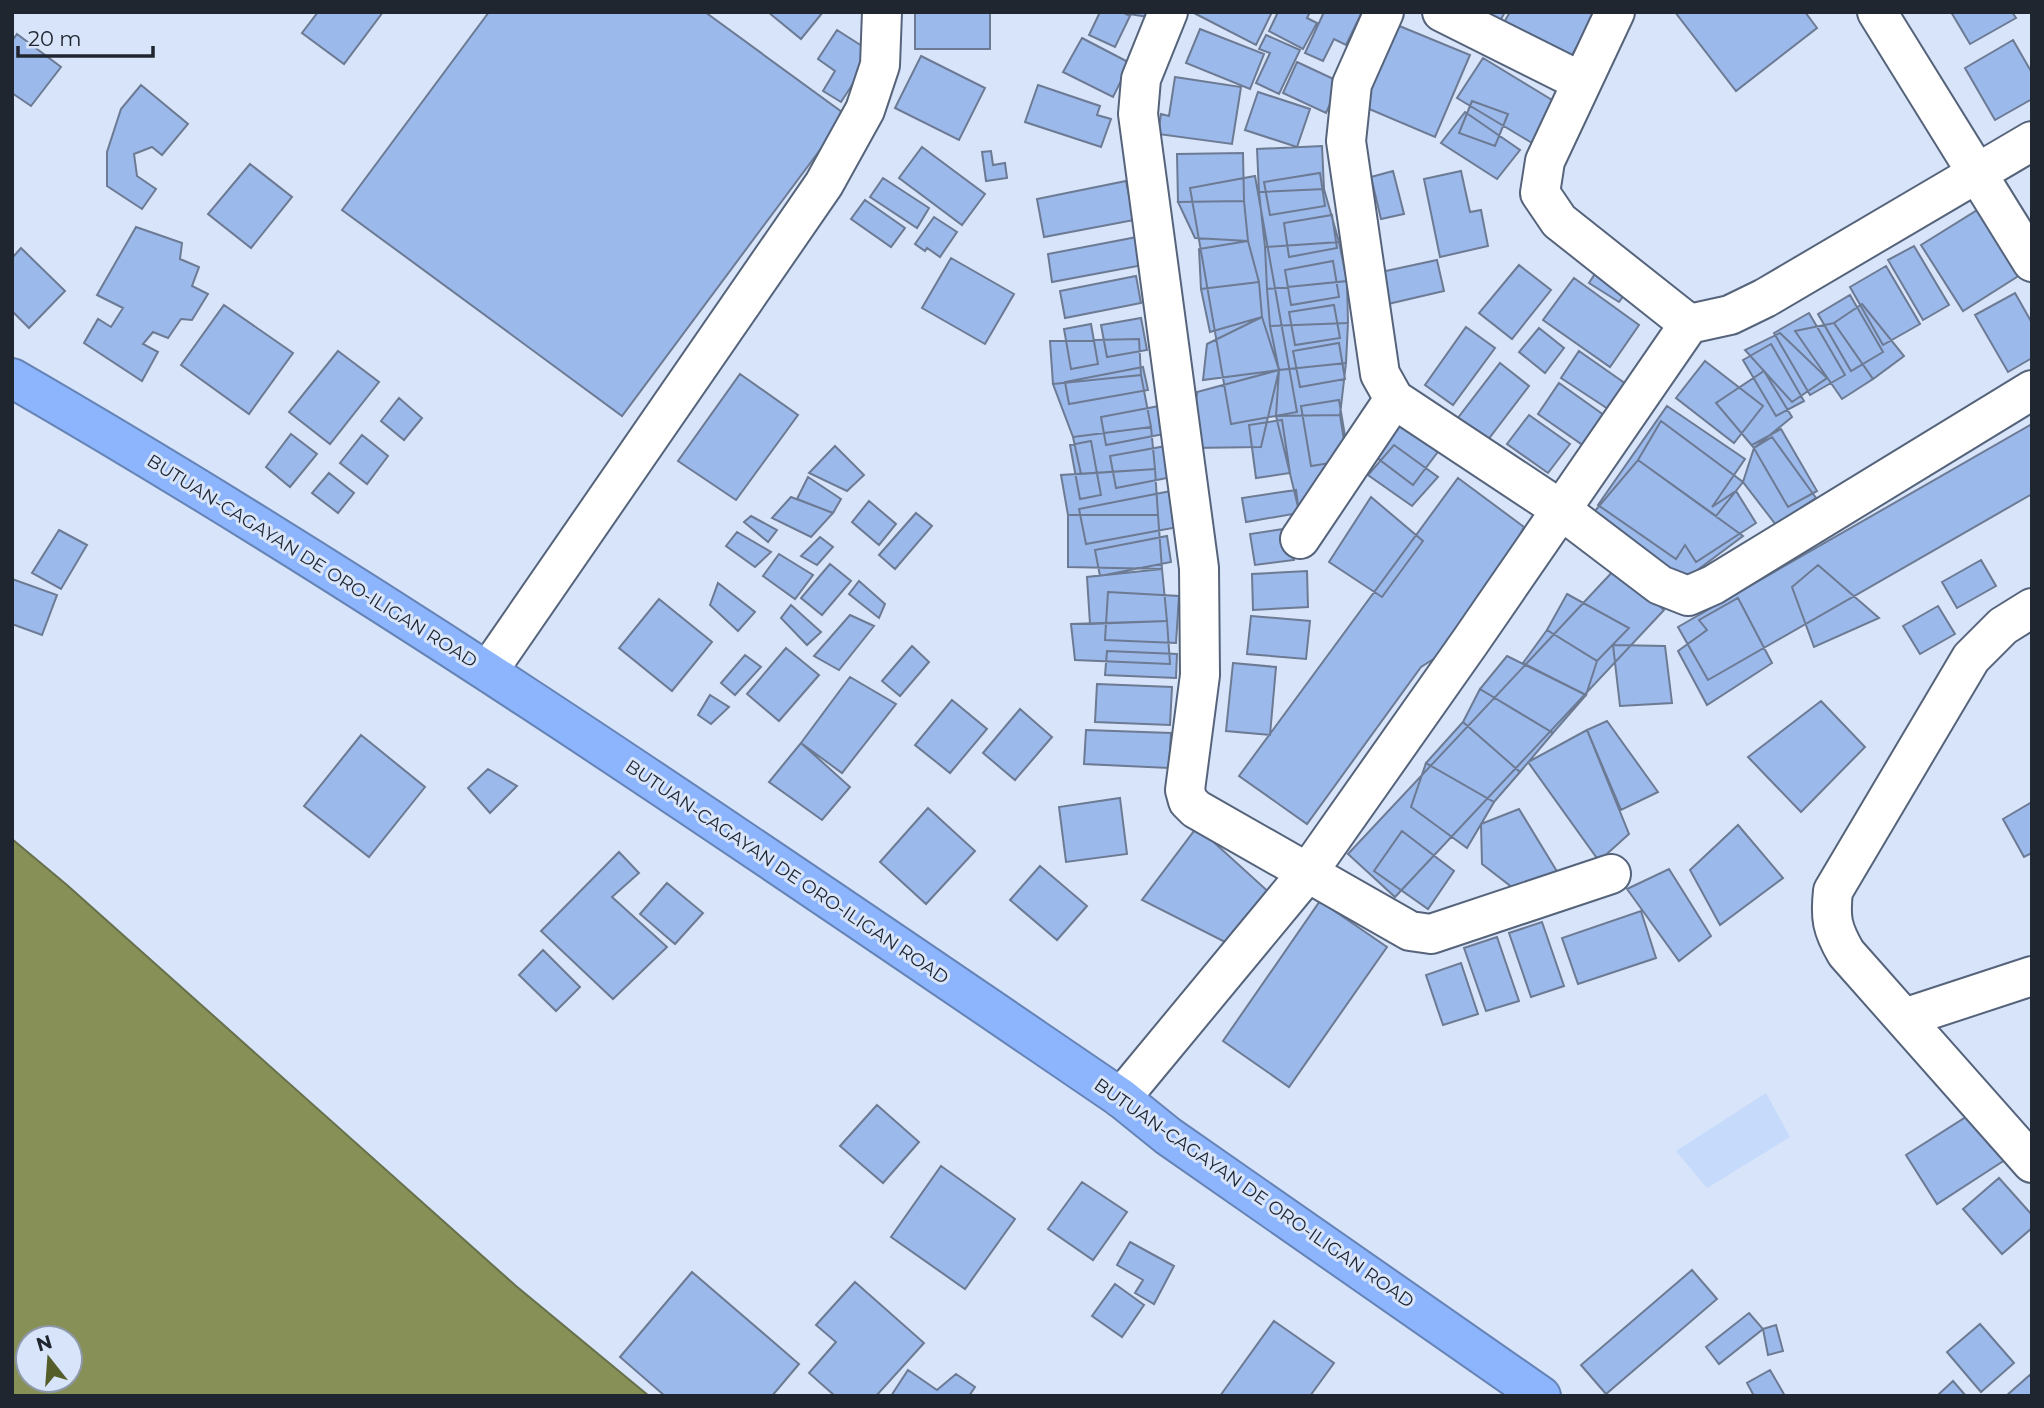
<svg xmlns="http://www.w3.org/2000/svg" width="2044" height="1408" font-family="Montserrat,sans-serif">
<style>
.built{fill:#c6dafb}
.water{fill:#869057;stroke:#67704b;stroke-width:2;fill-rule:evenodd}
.building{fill:#9cb9ec;stroke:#6c7a93;stroke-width:2}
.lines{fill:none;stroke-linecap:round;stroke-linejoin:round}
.minor-casing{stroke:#56647b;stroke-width:42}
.highway-casing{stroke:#6683b5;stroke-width:42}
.minor{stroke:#fff;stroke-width:38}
.highway{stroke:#8cb5fd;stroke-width:38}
.labels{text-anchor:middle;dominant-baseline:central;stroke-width:6;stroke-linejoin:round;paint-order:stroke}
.street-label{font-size:18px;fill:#202630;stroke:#d7e4fa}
</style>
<rect width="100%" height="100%" fill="#d7e4fa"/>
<!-- built -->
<path class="built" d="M1766,1093L1790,1137L1707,1188L1676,1151Z"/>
<!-- water -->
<path class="water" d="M12,839L67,885L516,1286L649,1396H12ZM28,1338H70V1380H28Z"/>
<!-- building -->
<path class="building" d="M318,12H383L344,64L302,33Z
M489,12H705L846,115L622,416L342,210Z
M768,12H823L801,39Z
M915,12H990V49H915Z
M1100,12H1122L1130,16L1115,47L1089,35Z
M1130,12H1156L1154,18L1129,14Z
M1192,12H1272L1256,45Z
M1278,12H1310L1307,18L1317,23L1303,49L1269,31Z
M1324,12H1362L1346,45L1334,39L1323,61L1305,53Z
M1484,12H1505L1500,21Z
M1510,12H1597L1565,67L1499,31Z
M1675,12H1805L1817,28L1736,91Z
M1951,12H2012L2016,18L1970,44Z
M1397,25L1470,55L1435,137L1362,106Z
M1200,29L1264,54L1250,89L1186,63Z
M837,30L873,53L841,102L823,91L835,71L818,59Z
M17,34L61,67L31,106L12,93V41Z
M1266,35L1300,50L1279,94L1256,83L1270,53L1259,49Z
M1082,38L1130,63L1113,97L1063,72Z
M2013,40L2032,73V99L1995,120L1965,68Z
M921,56L985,88L959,140L895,108Z
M1483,58L1557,103L1532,143L1457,98Z
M1297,62L1340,82L1326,113L1283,93Z
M1175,77L1241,87L1232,144L1158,134L1161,114L1169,116Z
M141,85L188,124L162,155L152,147L134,154L137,176L156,189L142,209L107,186V152L121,109Z
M1038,85L1100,106L1097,115L1111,119L1101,147L1025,122Z
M1258,92L1310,109L1297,147L1245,130Z
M1472,101L1508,114L1495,146L1459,133Z
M1465,112L1520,150L1497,179L1441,143Z
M1322,146L1324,189L1259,192L1257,149Z
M922,147L985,194L962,225L899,178Z
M991,151L993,165L1005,163L1007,178L986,181L982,152Z
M1243,153L1244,201L1178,202L1177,154Z
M250,164L292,197L251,248L208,214Z
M1393,171L1404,214L1381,219L1371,177Z
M1461,171L1470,212L1481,210L1488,246L1440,257L1424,179Z
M1320,173L1325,206L1270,215L1264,182Z
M1255,176L1297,412L1231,424L1190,188Z
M883,178L929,208L917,228L870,197Z
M1126,181L1134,220L1044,237L1037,199Z
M1324,189L1339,242L1265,247L1259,192Z
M865,200L905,228L891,247L851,219Z
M1244,201L1248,241L1195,238L1178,202Z
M1979,209L2020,275L1963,311L1921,245Z
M1332,215L1337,248L1289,257L1284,223Z
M934,217L957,232L940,257L927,248L925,251L915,244Z
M136,227L182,243L180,259L199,267L192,286L208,294L192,320L181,319L168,338L153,332L143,344L158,352L142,381L84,343L98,319L111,327L123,308L97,295Z
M1137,237L1143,265L1052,282L1048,254Z
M1248,241L1259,282L1201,289L1199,249Z
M1339,242L1347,281L1267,289L1265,247Z
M1914,246L1949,305L1923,320L1888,260Z
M21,248L65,291L29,328L12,311V258Z
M951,258L1014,294L985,344L922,308Z
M1437,260L1444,291L1388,304L1381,272Z
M1333,261L1339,297L1291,305L1285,270Z
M1519,265L1551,290L1512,339L1479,313Z
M1886,266L1920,324L1883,345L1850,287Z
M1596,272L1627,291L1619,302L1589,283Z
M1136,276L1141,303L1065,318L1060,291Z
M1574,278L1639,325L1610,367L1543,320Z
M1347,281L1348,323L1270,326L1267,289Z
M1259,282L1262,317L1210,332L1201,289Z
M2015,293L2032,323V358L2008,372L1975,315Z
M1850,295L1883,352L1851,371L1818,314Z
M1862,304L1904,356L1873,379L1834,323Z
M224,305L293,353L249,414L181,365Z
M1334,305L1340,338L1295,345L1289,312Z
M1809,313L1845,375L1810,395L1774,333Z
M1262,317L1279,370L1203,380L1207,344Z
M1141,318L1147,350L1107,357L1101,325Z
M1348,323L1346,363L1279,370L1270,326Z
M1834,323L1873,379L1842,399L1795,331Z
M1091,324L1098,364L1071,369L1064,329Z
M1466,327L1495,348L1453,405L1425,385Z
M1539,328L1564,348L1545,373L1519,352Z
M1780,333L1827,378L1792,402L1745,350Z
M1139,339L1141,375L1053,384L1050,341Z
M1339,343L1345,379L1300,387L1293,351Z
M1771,344L1804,401L1776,416L1743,360Z
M338,351L379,382L330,444L289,412Z
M1579,351L1626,384L1608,409L1561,378Z
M1705,361L1763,406L1734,443L1676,398Z
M1346,363L1340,415L1276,416L1279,370Z
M1500,363L1529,386L1484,445L1454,423Z
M1143,367L1148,390L1069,404L1065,382Z
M1279,370L1261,447L1192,448L1197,392Z
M1764,371L1792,417L1754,448L1716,403Z
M740,374L798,415L736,500L678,461Z
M1141,375L1151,427L1073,437L1053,384Z
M1559,383L1608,418L1587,448L1538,414Z
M399,398L422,418L404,440L381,421Z
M1339,400L1349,460L1311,466L1301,406Z
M1159,406L1164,434L1106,445L1101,417Z
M1667,406L1745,459L1712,507L1736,491L1756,523L1696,562L1685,545L1676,559L1598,505Z
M1340,415L1346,453L1301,519L1276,416Z
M1529,415L1570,444L1548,473L1507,444Z
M1399,418L1440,449L1413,485L1372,454Z
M1282,420L1290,473L1256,478L1249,425Z
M1661,421L1743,482L1716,516L1638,460Z
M2032,424V494L1708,680L1678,627Z
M1151,427L1155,469L1081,474L1073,437Z
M1781,429L1817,491L1788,507L1752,445Z
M291,434L317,454L290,487L266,467Z
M362,435L388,456L367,484L340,463Z
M1772,437L1816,498L1776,525L1743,482L1754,448Z
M1091,441L1101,495L1080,499L1070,445Z
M1394,445L1438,477L1412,506L1368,475Z
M835,446L864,475L847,491L809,473Z
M1166,446L1172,477L1116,488L1110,456Z
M1638,460L1743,536L1676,586L1589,518Z
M1155,469L1158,515H1068L1061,475Z
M329,473L354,493L338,513L312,493Z
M808,477L841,499L833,513L797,499Z
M1458,478L1524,527L1467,638L1421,667L1307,824L1239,776Z
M1296,490L1299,513L1246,522L1242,498Z
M1171,491L1178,527L1086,544L1079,509Z
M791,497L833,513L811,537L772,518Z
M1371,497L1423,541L1382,597L1329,562Z
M869,501L896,524L879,545L852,522Z
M916,513L932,526L895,569L879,555Z
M1068,515H1158L1162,569L1068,567Z
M751,516L777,530L768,542L744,522Z
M1290,528L1294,560L1255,565L1250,534Z
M59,530L87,545L61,589L32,573Z
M737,532L771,552L755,567L726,546Z
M1167,536L1171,562L1100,576L1095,550Z
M820,537L833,547L817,565L801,556Z
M779,554L813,575L795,599L763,576Z
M1981,560L1996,586L1957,608L1942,582Z
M830,564L851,581L822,615L801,598Z
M1818,565L1879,618L1814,647L1792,587Z
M1617,567L1664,610L1395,897L1348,854Z
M1162,569L1167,621L1090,624L1087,577Z
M1307,571L1308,607L1253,610L1252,574Z
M12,579L57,595L42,635L12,624Z
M859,581L885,604L879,618L849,594Z
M718,583L755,612L738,631L710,605Z
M1108,592L1179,596L1176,643L1105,640Z
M1567,594L1629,628L1597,661L1547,630Z
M1738,598L1772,663L1707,705L1678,651L1707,630L1699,620Z
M659,599L712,642L672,691L619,648Z
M791,605L821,632L807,645L781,618Z
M1938,606L1955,634L1920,654L1903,626Z
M850,615L874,626L839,670L814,656Z
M1251,616L1310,621L1306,659L1247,654Z
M1167,621L1170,664L1075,660L1071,624Z
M1547,630L1597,661L1586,695L1523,663Z
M1613,645L1665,646L1672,703L1620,706Z
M912,646L929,662L900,696L882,681Z
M786,648L819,675L779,721L747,694Z
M1107,651L1177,654L1176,678L1105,675Z
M745,655L761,667L735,695L721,683Z
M1507,656L1586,695L1553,733L1480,689Z
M1233,663L1276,667L1270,735L1226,731Z
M850,677L896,704L842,773L801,743Z
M1097,684L1172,687L1170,725L1095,722Z
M1480,689L1553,733L1520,772L1463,722Z
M710,695L729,707L711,724L698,715Z
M952,700L987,729L950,773L915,745Z
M1821,701L1865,747L1801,812L1748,757Z
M1020,709L1052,737L1015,780L983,753Z
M1607,721L1658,792L1621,810L1587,730Z
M1463,722L1520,772L1494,802L1426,763Z
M1086,730L1171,733L1169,768L1084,764Z
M1587,730L1629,834L1599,861L1528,762Z
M361,735L425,787L369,857L304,806Z
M801,743L850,787L822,820L769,782Z
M1426,763L1494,802L1467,848L1411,807Z
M488,769L517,786L490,813L468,788Z
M1120,798L1127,854L1066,862L1059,807Z
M2032,802V853L2024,857L2003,819Z
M928,808L975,851L926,904L880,862Z
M1519,809L1558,873L1517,891L1482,864L1481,824Z
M1738,825L1783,878L1720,925L1690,870Z
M1197,827L1272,895L1229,944L1142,900Z
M1402,831L1454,871L1428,909L1374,871Z
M619,852L639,873L612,897L667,947L613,999L541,931Z
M1040,866L1087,906L1057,940L1010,900Z
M1669,869L1711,936L1679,961L1627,889Z
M667,883L703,913L675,944L640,914Z
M1320,901L1387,947L1289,1087L1223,1041Z
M1641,911L1656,958L1578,984L1562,938Z
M1542,922L1564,986L1531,997L1509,933Z
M1497,937L1519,1001L1486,1011L1464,948Z
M543,950L580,987L556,1011L519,975Z
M1461,963L1478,1014L1443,1025L1426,975Z
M877,1105L919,1142L883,1183L840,1146Z
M1977,1110L2008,1158L1937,1204L1906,1155Z
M941,1166L1015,1219L965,1289L891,1237Z
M1999,1178L2032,1215V1228L2002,1254L1963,1209Z
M1082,1182L1127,1212L1093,1260L1048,1229Z
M1130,1242L1174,1266L1154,1304L1135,1293L1143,1280L1117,1265Z
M1692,1270L1717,1299L1606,1394L1581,1365Z
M692,1272L799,1364L772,1396H665L620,1357Z
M855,1282L924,1343L876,1396H835L809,1373L836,1342L816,1325Z
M1115,1284L1144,1305L1122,1337L1092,1316Z
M1749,1313L1763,1329L1719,1364L1706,1347Z
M1274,1321L1334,1363L1310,1396H1220Z
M1980,1324L2014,1363L1981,1392L1947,1352Z
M1776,1325L1783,1351L1768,1355L1763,1329Z
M908,1370L937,1390L956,1374L975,1387L969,1396H891Z
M1770,1370L1785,1396H1754L1747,1383Z
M2031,1374L2032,1396H2006Z
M1953,1381L1966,1396H1940L1939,1394Z"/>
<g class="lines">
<defs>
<path id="minor" d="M1168,12L1141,79L1138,114L1199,568L1200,675L1185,790L1188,801L1196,809L1410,931L1431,934L1611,874
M1384,12L1352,84L1346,141L1380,374L1394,399L1560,509L1660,585L1688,596L1713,585L2032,390
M1442,12L1582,82
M1877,12L2032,262
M1689,324L1730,315L1765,298L2032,141
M1300,539L1394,399
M2032,608L2003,626L1971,658L1833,891C1830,918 1832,929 1846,953L2032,1163
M488,671L824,184L865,110L880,65L882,12
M1904,1018L2032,976
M1121,1098L1308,872L1470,642L1689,324L1559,221L1540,193L1545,161L1615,12"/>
<path id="highway" d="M12,378C394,599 757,850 1121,1098L1168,1136L1541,1396"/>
</defs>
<!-- minor casing -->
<use href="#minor" class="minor-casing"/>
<!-- highway casing -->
<use href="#highway" class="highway-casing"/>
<!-- minor -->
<use href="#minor" class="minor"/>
<!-- highway -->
<use href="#highway" class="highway"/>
</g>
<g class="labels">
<!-- street labels -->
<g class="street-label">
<text transform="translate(312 561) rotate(32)">BUTUAN-CAGAYAN DE ORO-ILIGAN ROAD</text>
<text transform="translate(787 872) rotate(34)">BUTUAN-CAGAYAN DE ORO-ILIGAN ROAD</text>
<text transform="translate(1254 1193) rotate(35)">BUTUAN-CAGAYAN DE ORO-ILIGAN ROAD</text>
</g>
</g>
<!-- border -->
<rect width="2044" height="1408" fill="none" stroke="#202630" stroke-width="28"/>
<!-- north arrow -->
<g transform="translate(49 1359) rotate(343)"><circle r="33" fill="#d7e4fa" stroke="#8e98a9" stroke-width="2"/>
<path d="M0-5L12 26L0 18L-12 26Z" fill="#555d2b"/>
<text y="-10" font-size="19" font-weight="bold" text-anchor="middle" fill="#202630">N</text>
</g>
<!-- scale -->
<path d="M18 46v10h135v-10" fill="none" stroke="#202630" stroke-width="3.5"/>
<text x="28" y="46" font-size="21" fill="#202630" stroke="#d7e4fa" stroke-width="5" paint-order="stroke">20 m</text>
</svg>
